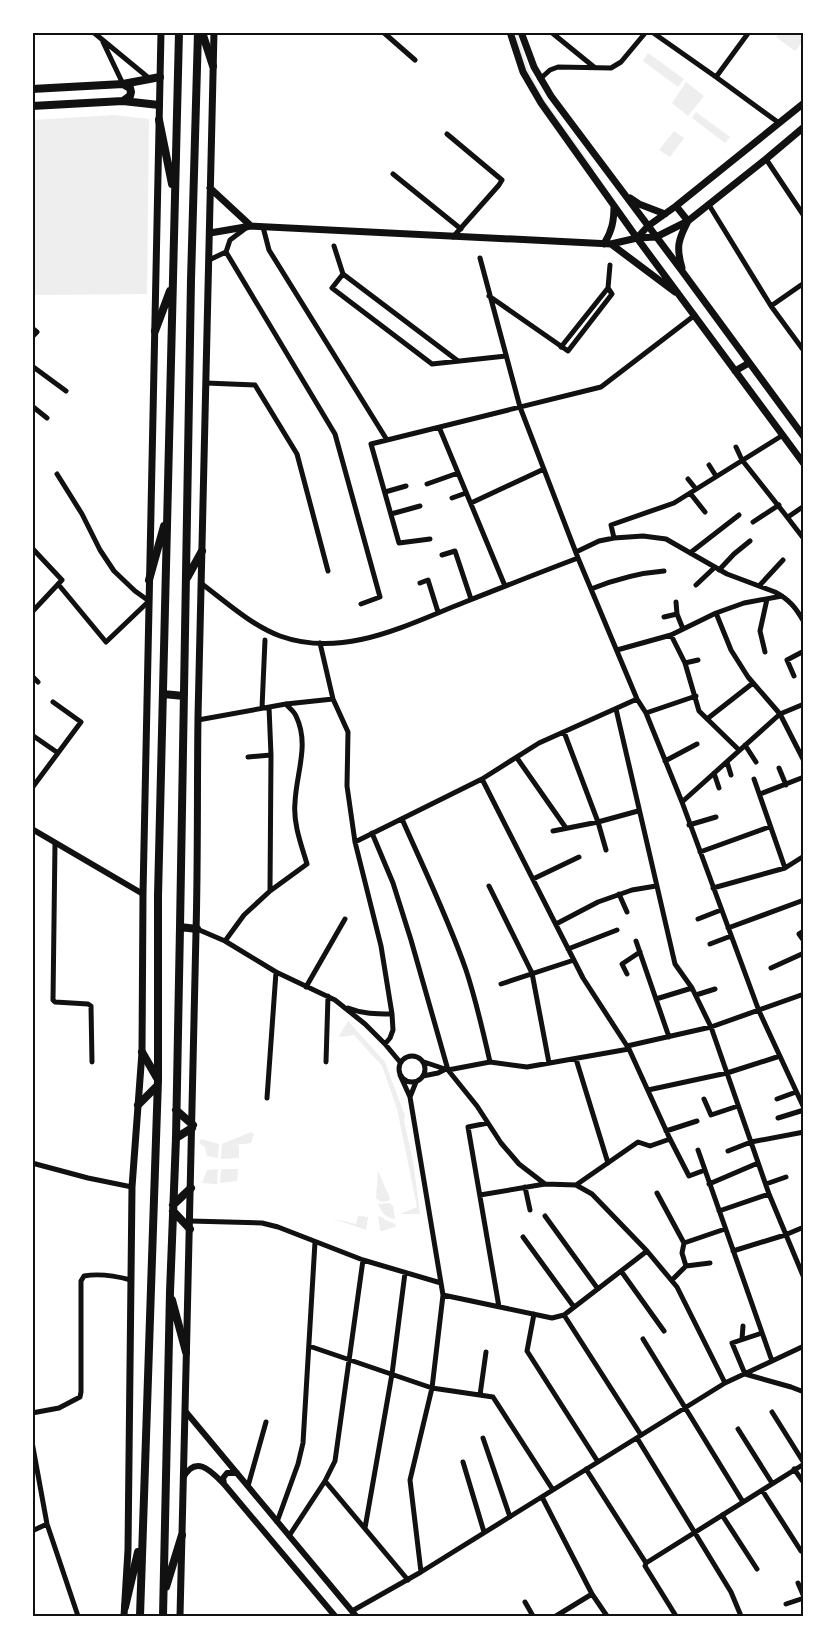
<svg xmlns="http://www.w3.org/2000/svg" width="836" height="1649" font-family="'Varela Round',sans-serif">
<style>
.green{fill:#eee}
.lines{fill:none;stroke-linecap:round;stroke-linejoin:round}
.minor{stroke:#111;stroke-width:5}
.tertiary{stroke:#111;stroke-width:6}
.secondary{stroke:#111;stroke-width:7}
.primary{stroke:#111;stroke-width:8}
.neatline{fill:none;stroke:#111;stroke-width:2}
</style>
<rect width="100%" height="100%" fill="#fff"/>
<!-- green -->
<path class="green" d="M513,33H517L528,68L542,96L595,170L593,172L540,98L527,75Z
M779,33H803V41L795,51L776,37Z
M648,53L684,79L678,87L643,61Z
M686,82L704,96L688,116L672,103Z
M696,112L730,137L725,143L692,118Z
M114,115L149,119L147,294L33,295V120Z
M674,131L684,138L670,157L659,150Z
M348,1021L385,1062L405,1116L404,1120L414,1167L420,1214H400L417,1207L397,1109L382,1066L354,1035L341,1037L339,1036Z
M251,1132L254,1134L251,1143L236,1145L239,1146V1158L221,1159L222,1144Z
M201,1139L219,1144L218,1158L207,1156L205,1147L199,1143Z
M218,1169L217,1184L202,1183L207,1170Z
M221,1169H238L237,1181L220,1183Z
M378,1171L389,1196L390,1200C384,1202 380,1203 376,1198Z
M390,1203L393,1206L395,1219C386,1218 381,1212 378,1204Z
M358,1216L368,1217L366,1230L331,1218L356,1224Z
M378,1216L382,1217C386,1222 391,1221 396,1225L395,1227L382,1231L380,1230Z"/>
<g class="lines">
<!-- minor -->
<path class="minor" d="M93,32L150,79
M383,32L415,60
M551,32L594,67
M652,32L716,77L779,123
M103,42L123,84
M716,77L749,32
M540,79L550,70L558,67L611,68L621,62L646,32
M447,134L502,180L499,185L453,237
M766,159L804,216
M393,174L461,229
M709,205L771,306L804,351
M263,227L269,250L387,440
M246,228L230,240L226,252L335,434L380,597L361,604
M334,246L343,274
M480,258L520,407L578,558L637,699L646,713L682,802L759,1011L804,1108
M209,260L226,252
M489,296L568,351L612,294L608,288L610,265
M771,306L804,283
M32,328L37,332L32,337
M561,347L608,288
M458,361L343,274L332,288L432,364L506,356
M32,366L66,391
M206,383L255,385L297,454L328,571
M32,406L47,418
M439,427L505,586
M736,447L742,460L784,513L804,539
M709,465L716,476
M57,474L82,514L100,550L114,571L135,591L149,601L106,642L58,584
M688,479L696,489
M427,484L458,473
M385,492L406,486
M690,493L705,512
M452,498L466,493
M471,503L544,469
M391,514L420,506
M788,517L804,506
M753,522L779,505
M614,538L611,525L674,503L783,435
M430,539L399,543L371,444L601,387L695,315
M32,548L62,580L32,612
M576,552L599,541L614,538L643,536L666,539L727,574L775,592C790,600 796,608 804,622
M690,553L739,515
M442,555L455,551L471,599
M719,570L734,554L750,541
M420,583L428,580L438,612
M202,584C226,602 251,625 280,636C344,659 406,625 465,602C503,587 541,572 578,558
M696,585L714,568
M759,586L783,560
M591,589C616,579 638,573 664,571
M676,602L677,614L683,629
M716,613L731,650L748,677L780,714L804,761
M664,617L677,614
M671,635L685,663L699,711L739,750
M320,643L333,699L348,732L347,786L355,842L381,946L392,1014L393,1030L390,1038L385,1044
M617,650L671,635L716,613L744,603L782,596
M765,652L760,631L767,599
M685,663L698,660
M32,676L38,682
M794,676L787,660L804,651
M269,707L271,755L270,891
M262,708L265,640
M616,709L675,964L692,988L711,1027L769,1194L804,1278
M646,713L696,696
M707,719L753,683
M198,720L286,704L333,699
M564,732L598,822L606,850
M32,735L58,753
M745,745L756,762
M248,757L271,755
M517,758L566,828
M665,761L697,744
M727,762L731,775
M779,768L786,785
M714,773L719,788
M482,779L583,978L629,1049L670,1139L689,1176L705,1170
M754,779L785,868
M32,788L81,722L53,702
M760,794L804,777
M682,802L780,714L804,704
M402,819C424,869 448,918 466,970C476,1000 483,1031 490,1062
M689,825L716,817
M553,831L598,822L638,811
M372,833L393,883L411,940L448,1070L477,1106L501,1143L519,1164L545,1184L576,1185L592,1194L647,1251L677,1287L725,1383
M355,842L482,779L539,743L637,699
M55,843L53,1000L55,1002L88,1004L91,1006L92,1062
M700,852L769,827
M533,879L579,857
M489,886L532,973L549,1063
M713,888L785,868L804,856
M619,894L627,912
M698,919L721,910
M556,924L598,902L632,890L656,886
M728,928L804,900
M197,929L225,941L276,972L335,1000L365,1024L385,1044L400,1062
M804,931L799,934L804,941
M225,941L244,915L270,891L307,864C301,844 293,823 295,803C296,773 310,745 296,716C294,711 289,708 286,704
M636,941L669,1037
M710,944L731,936
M568,949L617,930
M771,968L804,953
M627,974L622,964L640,952
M501,984L574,960
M306,987L345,919
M696,995L715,989
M656,999L692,988
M348,1008C363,1014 376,1014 392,1014
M627,1046L711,1027L804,994
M399 1069a13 13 0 1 1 26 0a13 13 0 1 1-26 0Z
M576,1059L608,1163
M326,1062L328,996
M424,1062L448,1070L490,1062L527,1067L629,1049
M400,1075L410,1097L443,1295L432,1388L410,1480L421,1572
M423,1076L438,1073L444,1070
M648,1090L727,1073L780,1056
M410,1097L416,1082
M267,1098L276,972
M704,1099L711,1115L738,1106
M777,1099L796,1092
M778,1118L804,1110
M488,1123L468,1127L499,1307
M666,1131L697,1121
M698,1150L772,1361
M728,1151L751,1142L804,1132
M32,1163L88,1178L132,1187
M709,1184L758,1163
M766,1184L786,1177
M576,1185L638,1142L650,1146L670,1139
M525,1187L530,1210
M657,1193L684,1243
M480,1195L545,1184
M719,1211L769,1194
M545,1216L598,1289
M190,1221L262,1223L278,1227L363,1260L441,1283
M523,1237L574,1307
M733,1251L785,1235L804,1227
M686,1266L710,1263
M621,1271L664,1331
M672,1280L686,1266L682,1253L684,1243L725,1229
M443,1295L552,1318L564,1315L647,1251
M534,1314L527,1351L598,1462
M564,1315L641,1435
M643,1339L743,1502
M742,1339L743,1326
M309,1346L432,1388L493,1397L553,1490
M745,1374L732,1343L762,1333
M745,1374L791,1387L804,1392
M480,1395L486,1352
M772,1412L804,1463
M32,1413L59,1408L80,1397L81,1392V1281L84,1276C100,1273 116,1276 131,1280
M738,1429L772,1483
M483,1438L510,1517
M637,1438L731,1592L741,1616
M32,1442L47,1524L78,1616
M463,1462L484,1532
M586,1469L646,1563L645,1566L676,1616
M794,1469L804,1483
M325,1481L408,1580
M248,1486L266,1422
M762,1490L801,1551
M542,1497L592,1594L607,1616
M722,1515L757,1569
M277,1522L298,1464L303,1443L315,1242
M365,1528L392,1374L405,1273
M32,1531L47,1524
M289,1536L325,1481L335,1461L363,1260
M646,1563L804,1464
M798,1583L804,1597
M525,1602L533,1616
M786,1604L804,1598
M352,1611L421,1572L725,1383L804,1346
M556,1616L592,1594"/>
<!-- tertiary -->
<path class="tertiary" d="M32,829L143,894
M186,1412L356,1616
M183,1478C196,1454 211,1471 224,1484L335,1616
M224,1484L223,1478L227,1473H237"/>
<!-- secondary -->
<path class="secondary" d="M510,32L523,72L541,103L637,238L804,464
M521,32L534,67L551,96L682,271L804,437
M210,188L251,226
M630,198L639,204L665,214
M676,206L688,221C678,240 676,247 682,268
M210,233L251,226L611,244L637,238L656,237L688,221L766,159L804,127
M637,238L648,226L676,206L804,103
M604,244C612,231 614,221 614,206
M611,244L675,292
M735,371L749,363
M124,1616L128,1550L132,1187L142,1052L143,894L161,32
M180,1616C185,1388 192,1160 196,932C198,860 197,789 198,717C203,489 208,261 214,32"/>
<!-- primary -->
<path class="primary" d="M202,32L213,66
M123,84L130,88L131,92L130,96L123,101
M32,89L123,84L160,77
M32,106L123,101L159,105
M159,120L172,184
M155,331L170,291
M187,578L202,551
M149,580L164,526
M163,694L184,696
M180,927L197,929
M142,1052L157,1078
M138,1105L157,1086
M176,1110L193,1125
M176,1138L192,1128
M173,1205L191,1188
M173,1211L190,1229
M172,1300L186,1352
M166,1587L182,1535
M125,1607L138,1552
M140,1616L158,1080V896L179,32
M163,1616L170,1292L176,1138L180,927L191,280L198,32"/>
</g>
<!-- border -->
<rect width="836" height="1649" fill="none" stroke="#ffffff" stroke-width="68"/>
<rect x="34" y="34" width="768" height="1581" class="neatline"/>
</svg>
